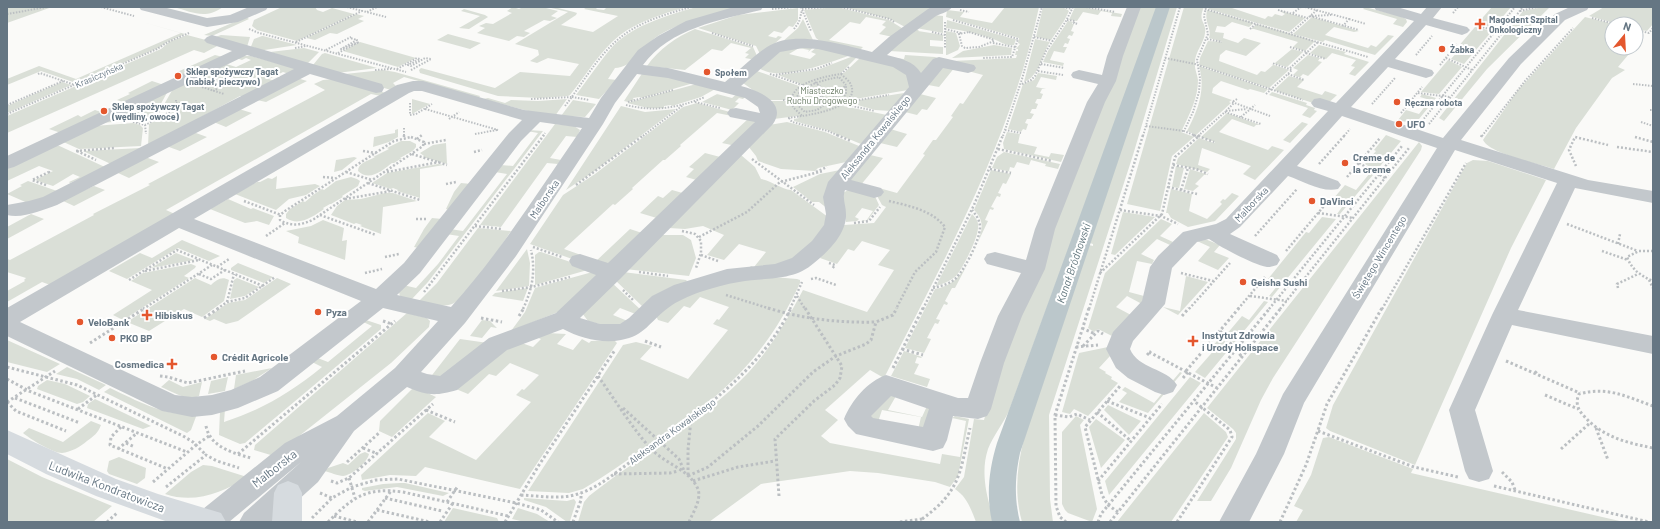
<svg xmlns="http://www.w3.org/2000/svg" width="1660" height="529" font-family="Barlow,sans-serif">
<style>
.green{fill:#dadfd7}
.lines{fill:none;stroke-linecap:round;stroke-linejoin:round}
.canal{fill:#bbc7cb;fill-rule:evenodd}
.path-far2{stroke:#bbbfc2;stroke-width:2;stroke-dasharray:1.5 1.5;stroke-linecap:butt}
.path-far1{stroke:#bbbfc2;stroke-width:2.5;stroke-dasharray:2 2;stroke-linecap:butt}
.path{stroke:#bbbfc2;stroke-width:3;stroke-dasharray:2.5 2.5;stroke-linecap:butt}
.minor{fill:#c3c8cc;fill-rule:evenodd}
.major{fill:#d6dbdf;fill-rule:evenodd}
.poi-dot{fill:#e4572e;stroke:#fff;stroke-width:1.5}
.labels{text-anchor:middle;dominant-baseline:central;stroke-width:4;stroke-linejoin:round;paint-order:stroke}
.far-poi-label{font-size:9px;font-weight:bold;fill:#657683;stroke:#fff;text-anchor:start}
.far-street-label{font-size:9px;fill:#657683;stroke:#fff}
.far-park-label{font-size:9px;fill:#687a64;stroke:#fff}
.poi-label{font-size:10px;font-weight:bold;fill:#657683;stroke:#fff;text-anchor:start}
.street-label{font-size:10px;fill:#657683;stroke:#fff}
.water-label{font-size:11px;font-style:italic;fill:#60757c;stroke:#fff}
.near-street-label{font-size:12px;fill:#657683;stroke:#fff}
</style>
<rect width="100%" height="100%" fill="#fafaf8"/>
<!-- green -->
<path class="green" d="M7,7L48,8L52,7L7,23Z
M174,7L200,8L223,7C205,20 192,12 174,7Z
M282,7H315L317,10L323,12L332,8L354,14L297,41L257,30L252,26L254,20Z
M513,7L519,9L523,7H554L574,12L577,13L576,15L561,25L593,32L618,16L584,9L587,7H598L596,9L604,10L607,7H686C663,14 639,21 620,35C600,51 586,75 570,95L568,96L540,98L498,96L420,73L419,70L421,68L495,88L520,72L570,76L579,64L548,58L537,63L530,61L539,55L538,50L515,44L568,12L547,7L546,8L558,11L551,16L557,18L550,21L544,20L524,31L530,33L524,37L517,36L509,41L477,33L485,28L479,26L486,23L493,24L512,13L507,11Z
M696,7H738C714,15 675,23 655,38C642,48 632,68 615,68L608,79L617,80L599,99L576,95C588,79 600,61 613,46C635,24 667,16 696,7Z
M837,7L889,20L905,30L893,37L879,34L886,27L882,25L886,21L866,17L860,24L850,22L829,40L863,47L859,51L822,43L816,38L804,10Z
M844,7H939L907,28L890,19Z
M1005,7H1039C1011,140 945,258 884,378L870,370L825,410L838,420L821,436L830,443L940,464L942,454L960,457L966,421L952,418L955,416L969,419L958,476L950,487L935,482L878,473L850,471L761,484L709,522H578L584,502L589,496C641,455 701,422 748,373C771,348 787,320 803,290L867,312L894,270L878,265L890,250L862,241L854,251L848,249L837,264L820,258L844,225L874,223L886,207L882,205L876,194L879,188L897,193L925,155L923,154L933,140H936L953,117L951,116L960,103L963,104L983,75L968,71L952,61L1016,58L1017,55H1015L1016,51H1018V49H1016L1020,44L1018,43L1019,38L946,17L947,10L964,12L960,17L992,23Z
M1043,7C1051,7 1063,5 1069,11L1064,21L1051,40L1036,37Z
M1075,7H1082L1122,14L1121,17L1111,16L1112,13L1101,11L1098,15L1083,12L1077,21L1069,20Z
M1139,7H1157L1009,411C1003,424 993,436 988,449C980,473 987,499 995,522H976C971,509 967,497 955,489L964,477L974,419L984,420L991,394Z
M1169,7H1177L1133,155L1049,415L1050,499L1053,522H1022C1014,494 1017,466 1024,439L1089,245L1093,246V244L1090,243Z
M1184,7H1204C1197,22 1207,22 1205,33C1204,43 1195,52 1195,62C1194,68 1197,73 1198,80C1198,99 1189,115 1181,132L1194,137L1172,156L1160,211L1127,204Z
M1210,7H1229L1265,19L1268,16L1272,17L1275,14L1282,16L1285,14L1278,10L1305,18L1289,32L1208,9Z
M1365,7L1400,16L1406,19L1407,22L1403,27L1393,24L1397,19L1363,9Z
M1492,7H1511L1494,27L1476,25Z
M1543,7H1550L1487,69L1444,121L1439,118L1523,11Z
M1604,7H1653V24L1647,31L1636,29V24H1618L1589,16Z
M798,8V20L793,27L789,26L782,33L774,31L768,36L776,38L778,36L782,37L761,56L756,46L698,28L738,15Z
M464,9L485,15L488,17L469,29L459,28L480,16L461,11Z
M1207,10L1254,23L1249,27L1232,22L1225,27L1217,26L1215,32L1224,33L1223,38L1238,43L1244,38L1261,43L1246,56L1226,50L1220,55L1219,61L1257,75L1261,71L1265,72L1273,65L1271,64L1289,70L1269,88L1199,65L1200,58L1208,41L1223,42L1209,38C1212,27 1204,24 1207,10Z
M356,14L364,16L358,19L364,21L337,34L330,33L315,40L306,38Z
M933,15L943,16V33L916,28Z
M246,17L249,19L212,36L204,35Z
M1312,17L1359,31L1354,32L1334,27L1325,35L1368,48L1371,45L1376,47L1388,35L1394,36L1375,55L1325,40L1323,42L1293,34Z
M1585,17L1613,24L1612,48H1634L1618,67L1625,70L1612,78L1576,128L1554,169C1539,164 1490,154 1483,140L1485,137L1518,90Z
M803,19L813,40L782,42L798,28Z
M947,20L1014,39H1016L1014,45C1003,46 999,40 990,38C976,33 962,30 946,28Z
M139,21L185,34L167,42L158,48L76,83L41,71L7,85V79L39,66L76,79L181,33Z
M1068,21L1073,22L1072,24H1074L1071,31L1074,32L1072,36L1069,35L1067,38L1070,39L1068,44L1065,43L1063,47H1067L1064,53L1054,51L1050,60L1064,63L1063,66L1043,62L1048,51Z
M1257,24L1315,41L1305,51L1293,47L1298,42L1254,29H1251Z
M1475,27L1492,31L1464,64L1451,59L1460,49L1457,48Z
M695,29L753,47L758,58L756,60L745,58L749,54L745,53L751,48L731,43L722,51L712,49L685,70L647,66C659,49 676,37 695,29Z
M914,29L919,30L918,31L943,35V41L930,40V46L943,47V54L889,51Z
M946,31L956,33L960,46L958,50L947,55H946Z
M448,34L481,43L470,49L437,40Z
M187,35L221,44L204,53L194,50L7,133V116L161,49L169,42Z
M221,35L250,37L247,47L212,38Z
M262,36H263L297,45L258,51L250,49L254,39Z
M1035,39L1050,42C1042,54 1039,77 1024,82Z
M360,42L416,58L398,67L343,51Z
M795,45L815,46L808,52L809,50L799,48L789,54L810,59L816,54L811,52L818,46L851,55C831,62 776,84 758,67L778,50Z
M994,45L1012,48L1011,55L952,58L963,51Z
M1319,45L1346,52L1344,54L1369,62L1355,76L1349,74L1355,67L1351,66L1356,60L1332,53L1326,59L1310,53Z
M304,48L319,52L307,64L270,52Z
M1292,49L1303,52L1287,67L1273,63H1275Z
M325,53L377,68L337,73L313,65L322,54Z
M215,55L223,57L183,76L175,73Z
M856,55L858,56L841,73H844L861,57L889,62L912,78L908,90L849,100L848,102L904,93L891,111L875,110L854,104L853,105L846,104L843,106L887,115L861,144L827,130L794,121V119L799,118L797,116L774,119L769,101H790V100H767L743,83L754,70L799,86L801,84L778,75L817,70Z
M905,55L935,57L938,58L923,75L893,58L904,59Z
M1308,55L1320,58L1318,61L1322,62L1308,76L1303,74L1300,77L1305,79L1293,75L1298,70L1293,68Z
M242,56H251L294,68L295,70L289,74L283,72L269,79L274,81L244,96H240L148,146L149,124L179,109L168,105L162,108L174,87L193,83L191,82L223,63L236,67L251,60L246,58L242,60L236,58Z
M1448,60L1462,67L1439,94L1421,92Z
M938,66L955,67L939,87L923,84Z
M1199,66L1268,89L1264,93L1250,89L1248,90L1221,81L1213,88L1212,93L1232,100L1229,102L1231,103L1196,135L1187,131C1198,110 1206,90 1199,66Z
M383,70L395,72L480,96L479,98L404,77L393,83L396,86L391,90L343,76L345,74Z
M643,72L697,82L642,98L640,97L633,98L634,100L628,102L624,101Z
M1038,73L1057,76L1056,80L1041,77L1036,87L1046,89H1042L1040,93L1043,94L1041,99H1037L1035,103L1038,104L1036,109H1032L1030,113L1034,114L1031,119H1027L1025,123L1028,124L1026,130L1023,129L1021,132L1008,129L1023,84L1034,80Z
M1289,76L1304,80L1297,87L1322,95L1325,91L1337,95C1330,102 1323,108 1312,105L1313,103L1274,90Z
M297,78L307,81L266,102L257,100Z
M334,79L386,93L381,96L371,94L166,210L177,215L53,286L42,282L7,302V291L25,281L24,280L26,278L7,272V259L10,260L94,215L93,214L150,185L148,184L325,90L314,84L323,80Z
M152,81L164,85L126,103L117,100L130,94L128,93Z
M62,82L71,85L7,113V106Z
M700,83L717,88L701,97L672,106L671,105L664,106V108H648L627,103Z
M169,89L157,111L139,120L100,123Z
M1272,92L1307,103L1306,105L1315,108L1314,110L1317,111L1310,118L1302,115L1308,108L1269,95Z
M719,93L717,94L732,98L738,93L747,95L743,99L739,98L735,102L739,103L732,110L702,102Z
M916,93L936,98L927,110L922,109L917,115L901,111Z
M1422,94L1436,98L1415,124L1398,120L1406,110L1419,114L1430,100L1420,97Z
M488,98L505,103L511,100L538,101L567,99L555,116L528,111L483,99Z
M412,99L430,104L412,114Z
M573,100L596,104L585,117L561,116Z
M697,103L730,112L732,116L717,113L680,145L681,146L665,160H663L632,188L633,189L615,205L613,204L564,249L581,255L575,260L530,244L563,195L595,174L683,107Z
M621,106L645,112L676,109L593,172L566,190Z
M239,109L252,113L226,127L216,123L215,119Z
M95,110L104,113L61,133L49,129L78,115L81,117Z
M1227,113L1260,125H1256L1254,127L1232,119L1219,132L1268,150L1272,146L1284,150L1255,180L1243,174L1251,166L1202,148L1198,165L1210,169L1207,172L1176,164L1178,158L1199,138L1214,143L1215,142L1201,137Z
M748,119L756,121L736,146L722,143Z
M787,122L825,132L859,146L846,162L818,168L815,171L781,169L758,161L756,156L748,146L769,125Z
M1302,122L1308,124L1290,143L1283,140Z
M133,123L140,125L143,128L141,146L79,149L59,140L94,126Z
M555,124L574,126L580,130L577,137L566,136L550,158L561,160L558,164L547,163L501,227L480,225Z
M887,128L907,134L897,147L876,142Z
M398,129V137L389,142L373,147L374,137L395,133V130Z
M528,130L543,131L428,282L411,300L400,297L399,292L403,285L416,288L438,264L459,236L446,234L450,229L463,231L507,174L495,172L500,165L513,166L538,133L527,131Z
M1007,132L1020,134L1018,143L1037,147L1034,154L1049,157L1051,153L1064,155L1061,162L1004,149L1003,143Z
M196,133L207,137L180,151L169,147L168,143L187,134Z
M1386,135L1401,141L1376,171L1365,164L1376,151L1374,150Z
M401,141H410L416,144V147C412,153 406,154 400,158H402L394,163H392C385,168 370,183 358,171C358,163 368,161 375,157H373L389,149L387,148Z
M1419,142L1422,146L1421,150L1273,378L1261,400L1231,468L1211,501H1197L1236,439V433L1233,429L1207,408Z
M53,143L107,168L70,183L69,182L80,177L73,174L53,186L35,180L53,171L39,166L7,181V165Z
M446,143L447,164L423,157L424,156L420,153L433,145Z
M141,148L113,165L83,151Z
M1004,152L1060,164L1058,169L1045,166L1046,164L1031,160L1029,165L1017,162L1014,168L1010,167L1009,171L1012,172L992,168L997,157Z
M705,153L724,158L700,181L686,177L694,169L689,167Z
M866,154L883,158L860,186L852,183L849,177Z
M741,155L755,167L761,179C772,181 781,189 791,190L828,217L819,238L789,263L748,269L751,266L754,267L766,252L739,244L724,260L707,255L724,235L703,226L685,229L669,228Z
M354,157L357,158L342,170L334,172L336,160Z
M148,158L159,162L129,178L118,173L119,169L138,159Z
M1473,160L1488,161L1546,180L1511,248L1415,465L1330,431L1326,428L1333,405L1467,163Z
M438,164L444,165L420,169V198L397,191L398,190L393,188L391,189L372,183L387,173Z
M1176,166L1184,168L1179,188L1172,187Z
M1190,169L1208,175H1204L1195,184L1199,186L1193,191L1184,189Z
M840,170L828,209L819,202H812L793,187L820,174Z
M991,170L1011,174L1006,184L1003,183L998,193L1001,194L1000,197L997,196L991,207L994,208L993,210L990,209L985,220L988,221L978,242C982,230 985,221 974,210Z
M1370,173L1373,175L1340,214H1337L1345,203L1333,199L1345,185L1356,190Z
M277,176L276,189L315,184L320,186L306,195L289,199L276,210L235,194L257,182H260L268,178L272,179Z
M351,177L357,179L360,181L358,186L342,196L343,197L331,204H330L323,208L324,209C314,216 299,227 286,218V214L290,209L303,201L305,202L311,197H310L322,189L324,190L336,181Z
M28,181L60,192L30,204L7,194L22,186L20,185Z
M461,183L471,184L450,210L446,209L454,192Z
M94,186L105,190L74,206L61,200Z
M1171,189L1192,194L1189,211L1207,219L1222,204L1220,202L1223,199L1225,200L1232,193L1239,196L1215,221L1188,227L1171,218L1168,213H1166Z
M672,190L686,194L660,219L640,213L658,196L663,198Z
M848,190L874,194L879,205L867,221H862L863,220L866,221L873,211L862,208L855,217L859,219L857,221L846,222L843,193Z
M385,193H393L417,201L383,207L381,234L360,226L362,225L356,223L354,224L331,215L337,206L345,200L361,199Z
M228,199L251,209L253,208L274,216L269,225L257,221L245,223L210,209Z
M1123,212L1155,217L1115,255L1111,254Z
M31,214L44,219L7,239V227Z
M972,214C976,218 979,222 978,228C978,238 963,268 956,276C950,281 943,284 936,286Z
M1322,217L1336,219L1272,297L1269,296L1279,284L1268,279L1306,232L1309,233Z
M432,218L442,219L419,248L414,247L424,229Z
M1161,219L1172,224L1160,236L1173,242L1170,245L1157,239L1141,254L1154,260L1152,264L1137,261L1129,292L1144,296L1142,304L1127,296L1116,307L1131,315L1112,336L1098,329L1094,332L1088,328L1105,273Z
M323,220L344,228L342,241L347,240L345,260L298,243L299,237L286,231L311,226Z
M478,228L511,231C502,245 465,300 452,304C441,308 429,304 418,302L437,283Z
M630,229L645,234L614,264L594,263Z
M658,235H683L691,240L696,258L689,276L625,269Z
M1205,239L1220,245L1214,252L1229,258L1218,270L1198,261L1210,247L1197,241Z
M182,240L220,256L209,261L178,248L127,279L109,271L140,253L152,258Z
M527,249L530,263L529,286L496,291Z
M539,252H541L591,269L535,285V255Z
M176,253L194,260L151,268Z
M238,263L273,277L264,283L231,270V268Z
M191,264L196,266L195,268L184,276L189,278L123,320L113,315L152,290L131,281L143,273Z
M967,265L955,288H952L945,301L948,303L947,305L944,304L936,319L940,320L938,324L935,323L927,338L931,339L924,353L905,348L935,289C951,286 959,278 967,265Z
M596,271L599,273L568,308L511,331L525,312L535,288Z
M623,272L686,280L687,281L685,284L643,307L613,278Z
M1186,276L1208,282L1178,315L1163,307L1180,311Z
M773,277L797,279L800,280V283C763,363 716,401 644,449C624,462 604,477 583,489L569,493L528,491L623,345L636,342L652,346L640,359L688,379L728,330L713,324L717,319L719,320L729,307L700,297L690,308L684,306L668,323L658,320L656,316L661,307L724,281Z
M195,278L211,285C217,280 221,276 229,280L224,301L202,317L184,309L149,331L127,322Z
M237,278L259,287L245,296L230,299L234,280Z
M277,278L291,284L238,321L226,324L214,319L210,321L205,319L228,303L245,300Z
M610,281L641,310L638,315L620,308L613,315L630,322L610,327L588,321L582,313Z
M528,288L523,301L492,296L495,293Z
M1264,301L1268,302L1234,343L1226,335L1242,316L1249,320Z
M407,313L427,318L430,321L429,327L391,363L274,456L254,450L255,445Z
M363,319L381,325V329L245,443L240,444L219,435L220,411L225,409L224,422C264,409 291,392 322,367L310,361L315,357L328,362L372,326L361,321Z
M482,320L490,321L497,328L491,327L482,338L470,336Z
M547,333L566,334L557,344L573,350L582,339L589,343L591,341L614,340L617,343L520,489L425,467L416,476L390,475L362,480L361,475L428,413L445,421L429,437L476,460L531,402L516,395L522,389L524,390L539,375L510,363L496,376L489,374L468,394L456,389L513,340L533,347L541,339L531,335Z
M1221,336L1230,348L1205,378L1195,372L1216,348L1213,346Z
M460,339L488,343L449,374L429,379Z
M7,340L60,364L47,372L7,362Z
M1108,347L1110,356L1099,368L1106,372L1105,373L1112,377L1111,379L1118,383L1088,416L1074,409L1070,414L1062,412L1079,353Z
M904,351L922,357L921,358L917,357L915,363L919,364L914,374L930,379L927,387L891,376Z
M67,367L106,385L99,390L77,379L56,374Z
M272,368L252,381L234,389L236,375Z
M1180,372L1182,373L1148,413L1119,402L1127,393L1122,390L1125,387L1154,403Z
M228,377L225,391L208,394L211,381Z
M1190,377L1201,383L1109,495L1105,481Z
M47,380L65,384L90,396L83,402L77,404L37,389L38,386Z
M169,380L183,387L202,382L199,396C188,402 171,391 161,387Z
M110,388C140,402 163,416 197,414L191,430L187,433L104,392Z
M417,388L436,397L392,437L379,431L380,421L412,389Z
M888,395L896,396L888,410L922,417L927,406L930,407L929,425L918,430L921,417L882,410L878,422L869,416Z
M95,399L151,426L143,429L87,408L88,404Z
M1108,405L1141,421L1129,435L1104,410Z
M1204,413L1226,432L1228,437L1171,522H1117Z
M1076,416L1084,420L1080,425L1097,509L1092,522L1068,513L1065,510L1062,504V432Z
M1096,419L1125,440L1101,468L1089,427Z
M91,421L101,425C98,433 94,436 87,441C80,447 71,452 62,453C53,453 30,439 23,433L29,428L63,442Z
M1329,437L1413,469L1411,473L1624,522H1296L1303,510L1294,506L1311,475L1323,438Z
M365,452L369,454C367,463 352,475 343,476C338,476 330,472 324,471L328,468L343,463L348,465L360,454Z
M119,457L146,468L145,478L137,484L109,474L107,471L109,461Z
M7,459L42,477L112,506L93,522H7Z
M203,465L212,466L247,477C223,493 194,504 165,494L191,472Z
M400,483H405L449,493L443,496L397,487L365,491L362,490V488L383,484Z
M524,498L567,501L574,499L576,502L570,521L567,522L546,507L524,500Z
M453,508L497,518L499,522H444Z
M518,508L537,514L550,522H525L512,519Z"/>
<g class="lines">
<!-- canal -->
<path class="canal" d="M1156,7H1170L1020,453C1015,476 1014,498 1020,522H992C986,495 989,469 997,443Z"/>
<!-- path-far2 -->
<path class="path-far2" d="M101,7L134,16
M347,7L386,17
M801,7L811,31
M841,7L890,19L894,22
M1063,7L1072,9
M1086,7L1115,12
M1305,7L1349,19L1343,26
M772,9L794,7
M802,9L825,7
M1205,9L1368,57
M960,10L969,12
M1278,10L1308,18
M1520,11L1537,7
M367,12L377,7
M1293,13L1301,7
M1453,13L1458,7
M7,14L47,7
M1310,16L1359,30
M1312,16L1331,15
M1592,18L1615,24
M1349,19L1366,24
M953,20L1018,39L1012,57L982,58
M1067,20L1075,21L1074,23L1078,24
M945,22V49
M1477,26L1503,32
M249,29L259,33L406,72
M794,29L799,22L802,10
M945,29L961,33
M1250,29L1257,23
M1636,30L1649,33L1653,28
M932,32L945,35
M969,32L992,39L994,41L979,47L965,48L962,46L959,34Z
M712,33L753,46
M1291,33L1317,10
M1034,37L1053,41
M1207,39L1222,42
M296,42L362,11
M993,43L1015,47
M1290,47L1307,52
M295,48L306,46
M326,50L351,37
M338,53L359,42L341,49L357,40L350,38
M1306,53L1326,59
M1416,55L1432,36
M1165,58L1195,64L1303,100
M1446,58L1472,70
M1041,64L1064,68
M1440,65L1457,44
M1290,68L1318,42
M397,69L417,58L420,59L408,65L411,66L425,58L431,59
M375,70L391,69
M411,70L431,59
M1038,71L1063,75
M38,74L40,73L75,85
M770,74L843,99
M841,74C844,77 848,80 850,83C863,106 815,114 802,116C799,112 793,109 792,104C787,83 827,76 841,74Z
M841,74L849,67
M1288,74L1304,80
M773,75L816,69L832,63
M222,79L238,84
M815,82L824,90L822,93
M1022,84L1031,80L1035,76L1046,51L1066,21L1073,7
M1633,84L1653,86
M202,87L224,94
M213,91L230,82
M801,91L815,95
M1418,93L1450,97
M817,94L822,96L816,98L815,96Z
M1266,94L1292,70L1272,63
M572,97L589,100
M822,97L831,100
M531,99L572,97
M1237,99L1232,102L1270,116
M176,100V103L200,105
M783,100L843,104L875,111
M831,100H841L846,94V85
M831,100L817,110L805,112C803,110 799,107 798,105C789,87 828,79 839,77L846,85
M831,100L846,85
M628,102L673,90
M695,102L720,108
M847,102L889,95
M410,103V115L416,114L432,104
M1372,104L1395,78
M7,105L63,81
M626,105C654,112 678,108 705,97
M565,106C583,83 598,55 621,37C641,21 667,14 691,7
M425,109L498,130
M1650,110H1653
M1226,111L1247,109
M1226,111L1234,103
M1401,113L1422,87
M7,114L157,49L168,42L189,33
M1241,117L1255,105
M788,118L802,116
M789,118L792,122L828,131L839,136
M449,119L459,112
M1422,121L1515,7
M133,122L145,125L146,134
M137,122L166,108L174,110L145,125
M1641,122L1653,126
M1429,124L1523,7
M1146,126L1184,131
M404,128V136
M1005,130L1021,133
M475,134L497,130
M543,136L545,133
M643,136L683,105
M1003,136L1022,79L1042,7
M1143,136L1180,7
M1196,136L1184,131L1193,112L1199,92L1200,78L1197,60L1208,34L1204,16L1206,7
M1198,136L1225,112L1261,124
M1344,136L1350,129
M1482,136L1525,81L1573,28"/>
<!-- path-far1 -->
<path class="path-far1" d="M404,135V138
M837,135L851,141
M1193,135L1198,137
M1198,136L1214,142
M411,137L424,142L423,146L314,219C303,225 291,227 280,220V215L285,211L394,141Z
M1481,137L1482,135
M1635,137L1653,142
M417,139L422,135
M424,144L446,140
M1617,147L1653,152
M998,149L1052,161
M76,151L114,148
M77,151L96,160
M363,151L376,153
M474,152L482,150
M412,154L447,165
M752,159L814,205
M1359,163L1385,178
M1319,164L1345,135
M1173,165L1196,169L1208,174
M1576,166L1569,150L1575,137L1608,145
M990,169L1011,173
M346,172L372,180
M387,172L439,162
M816,172L827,167
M323,177L335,178
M1347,177L1380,138
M368,183L420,200
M446,184L456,182
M46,185L32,180L49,172L48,171
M576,185L644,135
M1168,187L1197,194
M1181,190L1188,168
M345,199L391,191
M244,201L281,215
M889,201C909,206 932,210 945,227L936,252L915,272L896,309
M1120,210L1161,216L1178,224
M1318,213L1354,218
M320,215L376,235
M416,219H427
M854,223L869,221L880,207
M1567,224L1638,251
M475,226L502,229
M682,231L695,234L701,241V253L696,268
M266,236L285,223
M1255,236L1297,189
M699,237L747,212L780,182L823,171
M1618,244L1620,234
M533,247L562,257
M1286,251L1329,200
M1602,251L1628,260
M1653,251H1639L1627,257C1632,270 1641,276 1653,281
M701,255L718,261
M385,257L399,254
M829,263L835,265L832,269
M217,267L229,259
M145,271L199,260
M639,272L668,276
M365,273L382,269
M1100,273L1162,214L1175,157L1200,135
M1181,273L1213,281
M199,274L211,279L225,270
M811,279L816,278L836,285
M129,280L177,250L263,286
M1649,280L1653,288
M933,288C941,286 950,284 956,278C965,269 980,240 980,227C980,220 976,215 972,210
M1618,288L1617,284L1638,274
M623,290L634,301
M502,291L532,287L570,277
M424,292L544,135
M726,295L771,309
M797,296L805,309
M1250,296L1287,301
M227,302L234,274
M143,309L212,265
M217,309L227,302L245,298L275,277
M523,309C532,290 536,271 531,250
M790,309L802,282
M923,309L974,205L1003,135
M1089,309L1143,135
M1189,309L1230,263
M1238,309L1265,277
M1269,309L1402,146
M1280,309L1409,148
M1382,309L1466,163"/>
<!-- path -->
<path class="path" d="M768,308C803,319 839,323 876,322
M519,316L524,308
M1182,316L1189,308
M204,318L219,308
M481,318L502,322
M383,321L392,324
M1082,328L1095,334
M1220,331L1242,357
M645,341L661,347
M90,343L145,308
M1083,346L1098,331L1103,334
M1076,347L1098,345
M902,349L923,355
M1149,352L1217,388
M1147,355L1151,351
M1506,361L1580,393
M7,367L77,385L183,436L193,442L206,455
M893,368L923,308
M1186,371L1239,308
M1535,373L1538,370
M160,376L168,377L188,383L245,371
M598,376C615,400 631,426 650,448C664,463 688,469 697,487C703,498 693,512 689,522
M1183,378L1188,372
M7,379L29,391L187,452
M1545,395L1578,409
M15,398L80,423
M1107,401L1150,418
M7,402L55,371
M7,402L16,411L66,431
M1653,406C1627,397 1608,386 1579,394C1575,403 1578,410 1584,416C1602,437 1628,443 1653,448
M623,408L679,459L685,473
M78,409L98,394
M426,410L455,422
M1097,412L1131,441
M1055,415L1069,417L1077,414L1090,420
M206,426C210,447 233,453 251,458
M121,427L111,437L110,445L168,469
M1596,428L1608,460
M1318,431L1414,467L1458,477
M126,443L135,447
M363,448L378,454
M118,449L137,433
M1561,449L1590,423
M238,454L395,321
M347,462L379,433
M1502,472L1512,482L1515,490
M614,474L670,473L678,471
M688,475V450L691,419
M688,476L708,467L758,426L813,372L836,356L866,344L871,340L876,322L893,315L897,308
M349,478L355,498
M331,481L337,483L349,478L433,404
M693,481L738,467L775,461
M1098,481L1162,404
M153,482L196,445L209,436
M1494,486L1649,522
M166,487L206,455L217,461L239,468
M320,493L332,498
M521,495C541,496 562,500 581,493C603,485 621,468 640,455C696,415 760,372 791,308
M779,496L775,439L814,401L835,385L840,378L842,366L805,308
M385,498L442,511
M447,502L458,486
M377,510L391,491
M1118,512L1108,505L1102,495L1085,427L1121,385
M334,516L357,522
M312,518L332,498L352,487L376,480L398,479L516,503L541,510L558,522
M922,519C961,491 960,472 970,428
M107,522L117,513
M328,522C353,497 366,487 403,492L508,516
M368,522L377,510L430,522
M440,522L453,503
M505,522L539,465L615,350
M573,522L581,500V493
M900,522L922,519L923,522
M1066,522L1060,517L1056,506L1055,415L1089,308
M1098,522L1101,514L1270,308
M1110,522L1281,308
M1177,522L1232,437L1230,430L1194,401
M1280,522L1306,465L1327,404L1382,308"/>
<!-- minor -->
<path class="minor" d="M139,7H163L207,18L230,15L249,7H268L266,10L238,22L207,27L141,10Z
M734,7H763L761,10C720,20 670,28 643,65L668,68L725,82C739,71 752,57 767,47C794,29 844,45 872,52L889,37L928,9L932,7H952C949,12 942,13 936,16C919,28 902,41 887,55C899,58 914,61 921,73L933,59L939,57L974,65L976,68L974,71L968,73L943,68L851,180L881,188L884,192L881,196L874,198L845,190C842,199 846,205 846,214C847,233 828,252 814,263C793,282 764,277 739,282C726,284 713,288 700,292C689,296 677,301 668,308C650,321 645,336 621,340C602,344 580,338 563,329L507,350L457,390C436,396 428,396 407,387L354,431L318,482L274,522H239L244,513L301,462L229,522H193L198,513L285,443L337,416L395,368L438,321L383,308L278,391L238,408L212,415L192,417L162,411L7,336V308L397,85L413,81H423L524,110L589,118L601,98L638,50L658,36L686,21ZM803,48L818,49L893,67L906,75L909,87L828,182L823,197L826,214L824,225L812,241L792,258L775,264L727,269L674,285L652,296L629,318L620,324H600L580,318L621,278L773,124C788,102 757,90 741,86L780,52ZM637,74L668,78L745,98L758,107L760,113L736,108L730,109L727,113L730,117L755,122L608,263L580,254L572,256L569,261L572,266L596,275L556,313L489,338L440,376L427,374L421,372L465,323L516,256L603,124L615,103ZM414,91H422L522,120L509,133L404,263L376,289L194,219L409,93ZM540,122L582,128C540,189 500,253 451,307L397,295L420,273L521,141ZM179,228L361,301L260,377L231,390L212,395L192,397L175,395L20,322Z
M1127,7H1141L1123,56L1116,81L1105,102L1055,229L1045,269L1022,316L1004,363L991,409L987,416L978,419L953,416L947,440L943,448L933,451L856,434L848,426L844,419C851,401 868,381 886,375L958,398H968L980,363L998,316L1021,273L987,264L984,259L987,254L995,252L1026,260L1035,229L1087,102L1098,84L1073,78L1071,75L1073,72L1079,70L1102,75L1107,56ZM891,396L929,409L923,427L873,418L871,416Z
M1374,7H1397L1421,14L1427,7H1442L1433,18L1467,27L1470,30L1467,33L1462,35L1426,25L1395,59L1432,70L1434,73L1432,76L1426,78L1388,67L1351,107L1443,138L1509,58L1555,14L1570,7H1589L1587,10L1565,20L1521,64L1461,140L1588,180L1653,191V203L1575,188L1518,310L1653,336V354L1512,325L1475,410L1493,471L1489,479L1479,482L1469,479L1465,471L1449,410L1492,315L1557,183L1455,150L1304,403L1284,454L1249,522H1219L1256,454L1283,394L1437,148L1342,116L1297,166L1338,181L1341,185L1338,189C1322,193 1303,181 1288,176L1240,227L1230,234L1277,255L1280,260L1277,265C1274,266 1270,267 1267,267C1252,264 1222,248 1209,239L1197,242L1172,268L1165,304L1133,341L1130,349C1138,369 1167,368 1177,385L1173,392L1164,395L1155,392L1128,378L1116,368L1106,349L1113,332L1142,301L1150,267L1158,256L1183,232L1216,224L1226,219L1328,111L1314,107L1311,103L1314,99L1320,98L1336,103L1414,21L1376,10Z
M212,35L382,84L384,88L382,92L376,93L310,74L57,205C42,210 23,219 7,215V205L29,201L43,197L294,69L247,55L14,167L7,169V156L232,51L207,43L204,40L207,37Z"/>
<!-- major -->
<path class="major" d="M7,430L116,479L158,494L221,513L226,522H168L96,496L46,474L7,454Z
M288,481L298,485L302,493V522H272L274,493L278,485Z"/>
</g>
<!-- markers -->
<g class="poi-dot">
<path d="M1478 18h4v4h4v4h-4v4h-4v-4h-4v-4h4z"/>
<circle cx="1442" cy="49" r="4"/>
<circle cx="707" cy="72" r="4"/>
<circle cx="178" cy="76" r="4"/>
<circle cx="1397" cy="102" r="4"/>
<circle cx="104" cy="111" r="4"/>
<circle cx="1399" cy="124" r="4"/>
<circle cx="1345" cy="163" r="4"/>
<circle cx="1312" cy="201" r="4"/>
<circle cx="1243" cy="282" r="4"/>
<circle cx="318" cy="312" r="4"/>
<path d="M145 309h4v4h4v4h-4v4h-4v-4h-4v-4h4z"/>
<circle cx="80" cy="322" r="4"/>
<circle cx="112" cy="338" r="4"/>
<path d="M1191 335h4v4h4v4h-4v4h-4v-4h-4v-4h4z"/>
<circle cx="214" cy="357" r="4"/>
<path d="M170 358h4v4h4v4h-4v4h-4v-4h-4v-4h4z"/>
</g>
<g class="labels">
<!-- far-poi labels -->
<g class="far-poi-label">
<text x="1489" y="19">Magodent Szpital<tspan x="1489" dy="10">Onkologiczny</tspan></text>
<text x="1450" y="49">Żabka</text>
<text x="186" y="71">Sklep spożywczy Tagat<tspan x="186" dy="10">(nabiał, pieczywo)</tspan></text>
<text x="715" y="72">Społem</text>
<text x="1405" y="102">Ręczna robota</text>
<text x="112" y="106">Sklep spożywczy Tagat<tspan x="112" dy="10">(wędliny, owoce)</tspan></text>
</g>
<!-- far-street labels -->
<g class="far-street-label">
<text transform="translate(99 75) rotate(-23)">Krasiczyńska</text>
</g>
<!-- far-park labels -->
<g class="far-park-label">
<text x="822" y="90">Miasteczko<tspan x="822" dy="10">Ruchu Drogowego</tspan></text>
</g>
<!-- poi labels -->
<g class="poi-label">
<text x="1407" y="124">UFO</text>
<text x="1353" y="157">Creme de<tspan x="1353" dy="12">la creme</tspan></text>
<text x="1320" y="201">DaVinci</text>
<text x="1251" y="282">Geisha Sushi</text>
<text x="326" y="312">Pyza</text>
<text x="155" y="315">Hibiskus</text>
<text x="88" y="322">VeloBank</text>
<text x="1202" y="335">Instytut Zdrowia<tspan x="1202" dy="12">i Urody Holispace</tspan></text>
<text x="120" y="338">PKO BP</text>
<text x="222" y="357">Crédit Agricole</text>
<text x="164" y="364" text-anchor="end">Cosmedica</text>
</g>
<!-- street labels -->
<g class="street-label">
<text transform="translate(875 137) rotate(-51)">Aleksandra Kowalskiego</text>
<text transform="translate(544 199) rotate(-56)">Malborska</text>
<text transform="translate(1251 204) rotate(-47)">Malborska</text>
<text transform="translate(1379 257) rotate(-59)">Świętego Wincentego</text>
<text transform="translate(672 431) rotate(-36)">Aleksandra Kowalskiego</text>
</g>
<!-- water labels -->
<g class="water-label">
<text transform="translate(1073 263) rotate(-71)">Kanał Bródnowski</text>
</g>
<!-- near-street labels -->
<g class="near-street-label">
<text transform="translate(274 468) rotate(-38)">Malborska</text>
<text transform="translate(107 486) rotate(21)">Ludwika Kondratowicza</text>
</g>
</g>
<!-- border -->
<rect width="1660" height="529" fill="none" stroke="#657683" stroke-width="16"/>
<!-- north arrow -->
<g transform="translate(1624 36) rotate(18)"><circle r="19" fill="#ffffff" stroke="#c1c8cd"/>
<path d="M0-3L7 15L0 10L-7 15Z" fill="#e4572e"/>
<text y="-6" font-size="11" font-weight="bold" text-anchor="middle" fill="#657683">N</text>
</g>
</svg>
